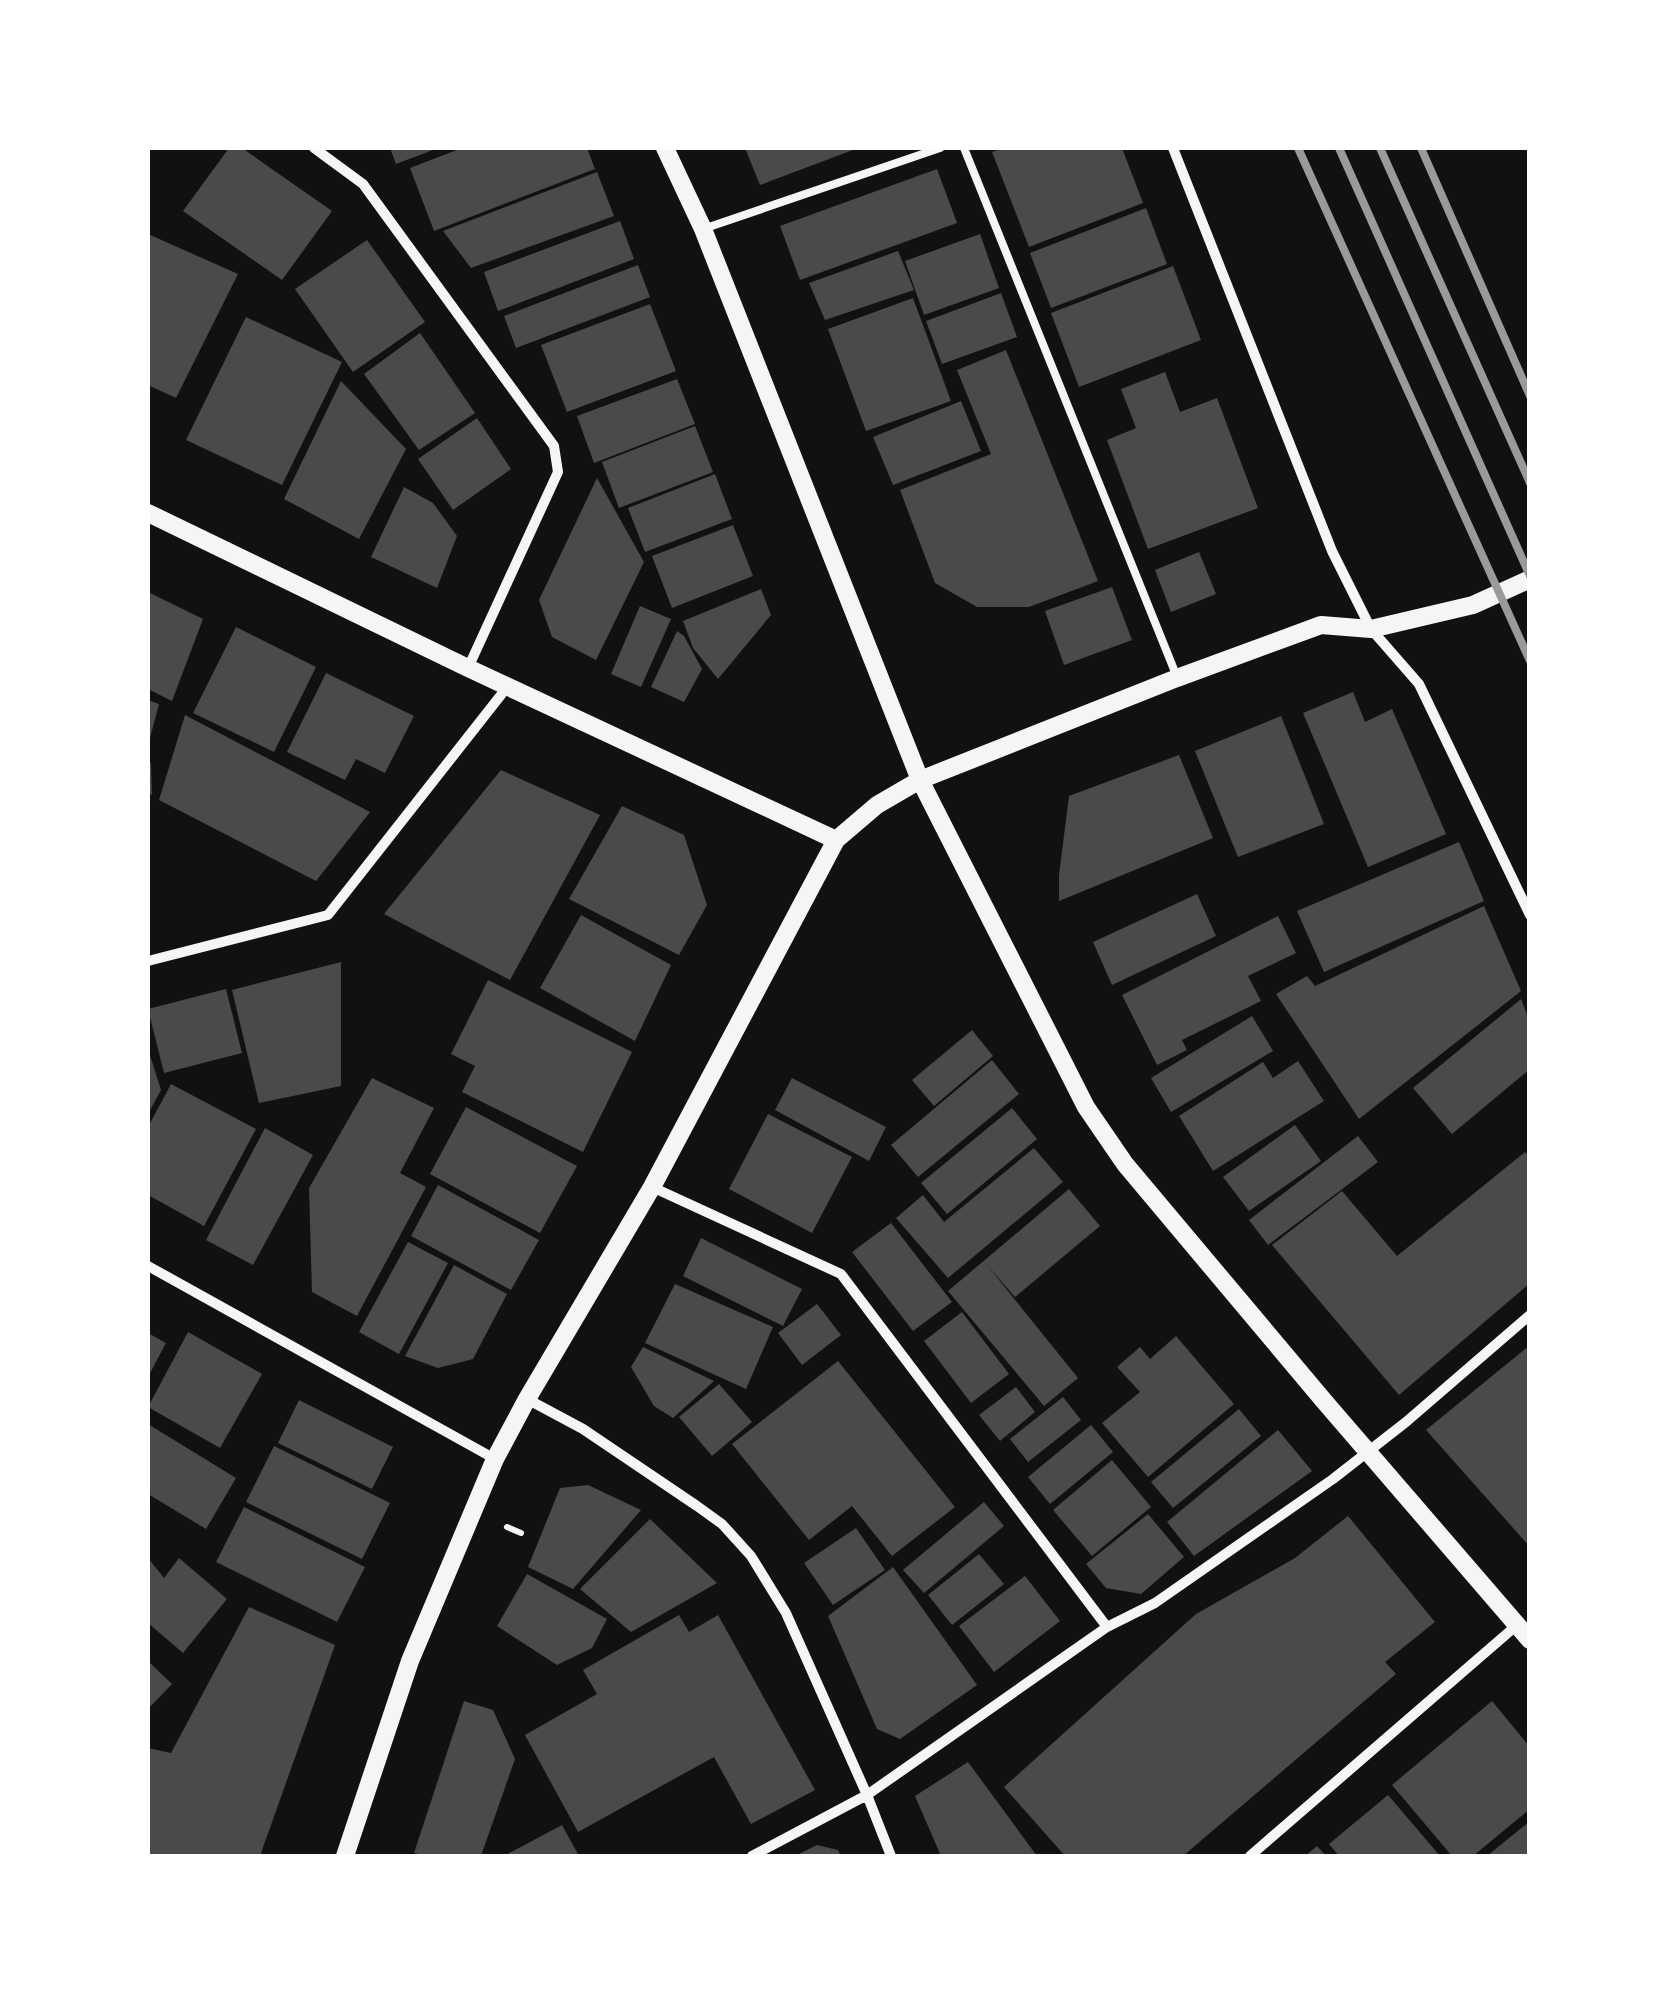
<svg xmlns="http://www.w3.org/2000/svg" width="1677" height="2004" font-family="Quicksand,sans-serif">
	<style>
		.building { fill: #4a4a4a }
		.lines { fill: none; stroke-linecap: round; stroke-linejoin: round }
		.path { stroke: #f5f5f5; stroke-width: 6 }
		.service { stroke: #f5f5f5; stroke-width: 8 }
		.minor { stroke: #f5f5f5; stroke-width: 10 }
		.tertiary { stroke: #f5f5f5; stroke-width: 18 }
		.rail { stroke: #9a9a9a; stroke-width: 8 }
	</style>
	<rect width="100%" height="100%" fill="#111"/>
	<!-- building -->
	<path class="building" d="M229 148H242L332 211 282 280 183 211Z
		M390 148H438L396 164Z
		M462 148H587L595 169 434 231 410 168Z
		M745 148H858L760 185Z
		M1005 148H1122L1143 203 1029 247 992 152Z
		M937 169 957 223 800 280 780 226Z
		M597 172 614 216 471 268 443 231Z
		M1146 208 1167 264 1051 308 1030 253Z
		M620 221 634 259 498 311 484 272Z
		M148 234 238 274 176 398 148 385Z
		M980 234 999 288 924 315 905 261Z
		M367 240 425 322 353 372 295 289Z
		M898 251 914 290 825 320 809 283Z
		M638 265 650 297 516 348 504 316Z
		M1173 266 1201 340 1079 387 1051 313Z
		M1001 293 1017 337 942 364 926 321Z
		M913 298 951 401 866 431 828 329Z
		M650 304 676 371 567 412 541 345Z
		M246 317 342 362 282 485 186 440Z
		M420 333 475 413 419 450 364 374Z
		M1006 350 1098 581 1029 607H977L935 583 900 490 991 454 957 370Z
		M1165 372 1180 412 1217 398 1258 508 1148 549 1107 440 1136 428 1121 389Z
		M677 379 695 424 594 463 577 416Z
		M341 381 406 449 359 539 284 499Z
		M961 401 981 451 893 485 873 437Z
		M477 418 511 469 453 510 418 459Z
		M695 426 713 472 619 508 602 462Z
		M715 474 732 519 645 552 628 508Z
		M597 478 644 562 596 660 552 637 539 600Z
		M404 487 433 503 457 536 437 588 371 557Z
		M733 525 753 576 672 608 652 556Z
		M1199 552 1216 594 1171 612 1155 570Z
		M1112 587 1132 640 1064 665 1045 611Z
		M761 589 771 615 718 679 693 648 683 621Z
		M148 592 203 619 172 701 148 689Z
		M640 606 671 619 641 687 611 674Z
		M236 627 316 667 274 752 193 713Z
		M677 631 684 636 702 669 684 702 651 687Z
		M326 673 414 716 385 773 356 759 345 780 287 752Z
		M1353 692 1365 722 1392 709 1446 834 1368 867 1303 713Z
		M148 700 159 704 149 742H148Z
		M185 715 370 812 316 881 159 800Z
		M1281 716 1324 824 1238 857 1195 751Z
		M1179 755 1213 838 1059 901V875L1069 796Z
		M148 763H151L152 795 148 793Z
		M501 770 600 815 510 980 384 914Z
		M622 806 684 835 707 905 679 955 569 899Z
		M1459 842 1484 901 1324 972 1297 911Z
		M1197 894 1216 936 1112 985 1093 942Z
		M1484 906 1521 991 1359 1119 1276 994 1307 976 1315 986Z
		M581 915 671 965 635 1041 540 988Z
		M1278 916 1296 953 1248 976 1261 1001 1182 1040 1187 1050 1157 1065 1122 995Z
		M341 962V1086L259 1103 232 990Z
		M488 980 632 1052 583 1152 462 1092 475 1066 451 1054Z
		M226 989 242 1053 164 1073 148 1009Z
		M1521 999 1530 1022V1069L1452 1134 1413 1088Z
		M1252 1016 1273 1051 1171 1112 1151 1078Z
		M972 1030 993 1056 934 1106 912 1080Z
		M148 1049 161 1090 148 1114Z
		M992 1060 1019 1094 918 1177 891 1145Z
		M1298 1061 1324 1101 1213 1171 1179 1116 1263 1062 1273 1078Z
		M372 1078 434 1108 400 1173 426 1187 357 1316 312 1292 309 1188Z
		M792 1078 886 1127 869 1161 775 1110Z
		M171 1084 256 1129 204 1226 148 1195V1127Z
		M466 1107 577 1166 540 1233 430 1174Z
		M1012 1108 1037 1139 947 1214 921 1183Z
		M768 1114 852 1157 812 1233 729 1189Z
		M1295 1125 1321 1161 1249 1211 1223 1177Z
		M265 1128 313 1155 253 1265 206 1240Z
		M1358 1136 1378 1162 1268 1245 1249 1220Z
		M1034 1148 1063 1182 948 1278 896 1218 923 1195 944 1222Z
		M1525 1152 1530 1157V1283L1399 1395 1272 1245 1342 1191 1397 1256Z
		M438 1185 539 1240 511 1290 411 1236Z
		M1069 1189 1100 1226 1015 1297 987 1265 1078 1378 1044 1406 948 1291Z
		M891 1223 952 1302 913 1331 852 1252Z
		M701 1238 802 1289 783 1326 683 1276Z
		M408 1242 448 1263 399 1354 359 1332Z
		M454 1265 507 1294 473 1359 438 1368 405 1356Z
		M675 1284 773 1327 746 1389 645 1343Z
		M817 1304 841 1335 802 1365 778 1333Z
		M962 1312 1009 1374 971 1403 924 1341Z
		M188 1332 262 1374 220 1448 148 1407Z
		M148 1333 166 1343 148 1377Z
		M1176 1336 1234 1404 1148 1477 1102 1423 1140 1392 1117 1367 1140 1347 1150 1359Z
		M1530 1345V1547L1426 1430Z
		M643 1347 714 1381 673 1418 654 1406 631 1367Z
		M838 1361 955 1507 892 1556 852 1506 809 1540 732 1444Z
		M719 1384 752 1422 712 1456 679 1417Z
		M1016 1387 1035 1412 1000 1441 979 1415Z
		M1063 1397 1081 1420 1028 1462 1010 1439Z
		M299 1400 393 1447 372 1489 278 1443Z
		M1239 1409 1261 1436 1173 1508 1151 1482Z
		M148 1424 236 1478 206 1529 148 1494Z
		M1091 1425 1113 1452 1050 1504 1028 1477Z
		M1278 1430 1312 1471 1194 1556 1167 1522Z
		M274 1446 390 1503 362 1559 246 1502Z
		M1112 1460 1151 1507 1092 1556 1053 1510Z
		M588 1485 641 1510 573 1589 528 1567 560 1488Z
		M984 1502 1004 1526 924 1593 903 1570Z
		M244 1507 365 1567 337 1622 216 1562Z
		M1148 1514 1184 1557 1141 1594 1106 1588 1086 1564Z
		M1348 1516 1435 1622 1385 1662 1396 1674 1183 1856H1065L1004 1787 1196 1614 1295 1558Z
		M650 1519 717 1583 631 1632 580 1589Z
		M856 1528 885 1570 833 1605 804 1563Z
		M979 1554 1004 1584 952 1625 928 1595Z
		M148 1558 164 1578 179 1558 227 1599 183 1653 148 1623Z
		M893 1567 977 1685 900 1739 877 1729 828 1616Z
		M527 1574 607 1619 592 1648 557 1665 497 1626Z
		M1025 1576 1060 1621 994 1672 959 1626Z
		M249 1607 335 1645 260 1856H148V1748L171 1753Z
		M679 1615 689 1632 718 1615 815 1790 751 1824 714 1757 578 1832 525 1735 597 1694 583 1670Z
		M148 1661 172 1684 148 1709Z
		M464 1701 493 1710 515 1759 481 1856H428L414 1853Z
		M1492 1701 1530 1747V1809L1473 1856H1452L1392 1785Z
		M968 1762 1037 1856H941L915 1796Z
		M1388 1795 1440 1856H1339L1329 1844Z
		M1530 1821V1856H1487Z
		M562 1825 579 1856H504Z
		M817 1845 838 1850 841 1856H795Z
		M1317 1846 1326 1856H1305Z"/>
	<g class="lines">
		<!-- path -->
		<path class="path" d="M507 1527 521 1533"/>
		<!-- service -->
		<path class="service" d="M964 148 1177 677
			M703 229 940 148"/>
		<!-- minor -->
		<path class="minor" d="M314 148 363 184 554 446 558 472 468 668
			M1173 148 1332 551 1371 629 1419 684 1530 915
			M148 961 328 915 508 686
			M652 1187 841 1274 1107 1627
			M148 1266 495 1459
			M527 1399 583 1429 697 1506 722 1524 751 1556 786 1613 867 1795 752 1856
			M891 1856 867 1795 1107 1627 1155 1603 1333 1479 1406 1422 1530 1315
			M1250 1856 1517 1625"/>
		<!-- tertiary -->
		<path class="tertiary" d="M665 148 703 229 920 780 1086 1107 1125 1164 1324 1401 1530 1640
			M148 513 468 668 836 840
			M345 1856 410 1661 495 1459 527 1399 652 1187 836 840 877 805 920 780 1177 678 1321 625 1371 629 1473 605 1530 579"/>
		<!-- rail -->
		<path class="rail" d="M1298 148 1530 661
			M1339 148 1530 576
			M1380 148 1530 483
			M1421 148 1530 396"/>
	</g>
	<!-- border -->
	<rect width="1677" height="2004" fill="none" stroke="#ffffff" stroke-width="300"/>
</svg>
